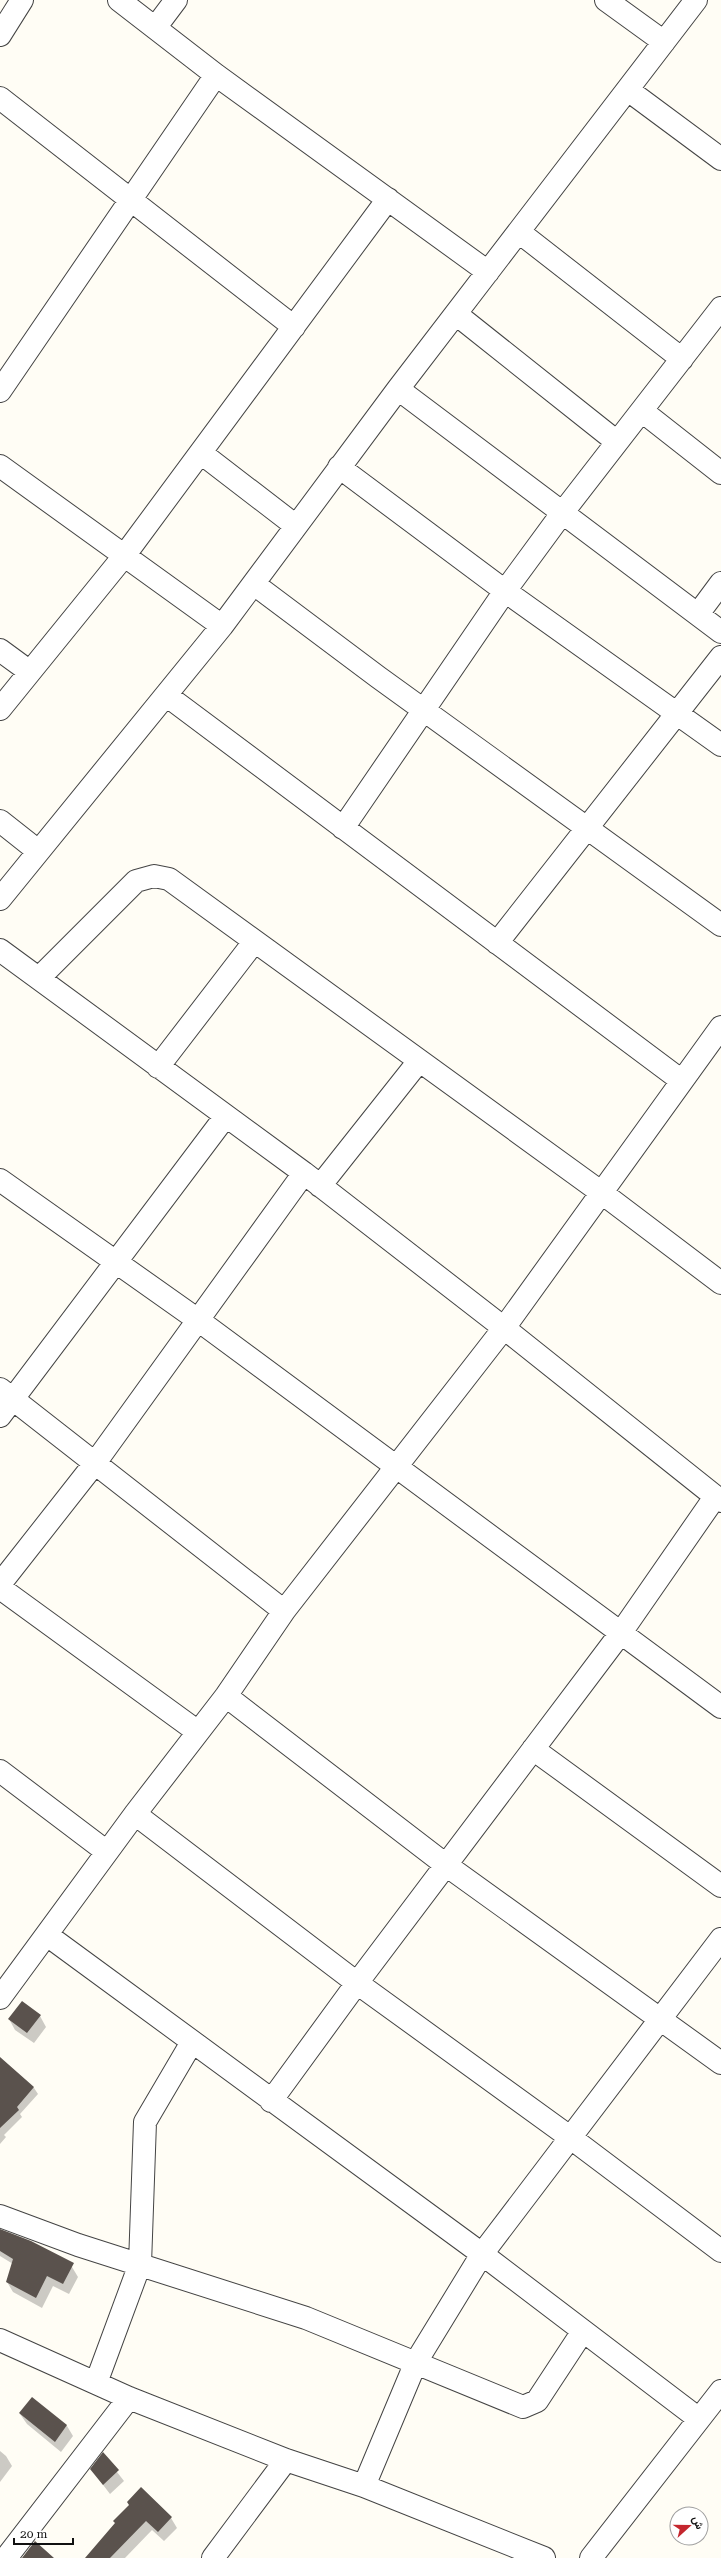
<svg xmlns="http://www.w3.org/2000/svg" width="721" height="2558" font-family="'Roboto Serif',Vazirmatn,serif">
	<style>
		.shadow { fill: #0003 }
		.building { fill: #5a524d }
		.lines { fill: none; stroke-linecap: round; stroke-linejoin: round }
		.minor-casing { stroke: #444; stroke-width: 24 }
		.minor { stroke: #fff; stroke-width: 22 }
	</style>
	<rect width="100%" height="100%" fill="#fffdf5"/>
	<!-- shadow -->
	<path class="shadow" d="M40 2016 46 2027 34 2043 15 2030 9 2019Z
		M0 2072 34 2088 38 2094 20 2114 22 2117 4 2135 6 2137 0 2144Z
		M0 2230 72 2267 78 2277 69 2294 53 2286 42 2308 13 2292 7 2282 13 2264 0 2256Z
		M32 2398 67 2426 73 2436 61 2452 27 2424 20 2414Z
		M0 2451 6 2456 12 2466 0 2482Z
		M103 2454 124 2481 110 2494 91 2469Z
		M171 2518 177 2528 164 2541 152 2530 125 2558H87L116 2524Z"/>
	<!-- building -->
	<path class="building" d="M22 2001 41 2015 27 2033 8 2019Z
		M0 2057 34 2087 17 2107 19 2110 0 2128Z
		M0 2229 31 2241 74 2263 63 2284 47 2276 36 2298 6 2282 13 2259 0 2251Z
		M32 2397 67 2425 55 2442 19 2413Z
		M103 2452 119 2470 103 2485 90 2469Z
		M141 2487 172 2517 158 2532 146 2521 110 2558H85L115 2523 113 2521 129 2505 127 2502Z
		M35 2541 54 2558H22Z"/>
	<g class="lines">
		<defs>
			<path id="minor" d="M119 0 216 75 488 272
				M606 0 664 42
				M155 28 176 0
				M0 35 22 0
				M628 90 721 159
				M0 98 294 327
				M519 232 682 359
				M456 314 617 442
				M398 389 721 632
				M0 391 216 75
				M642 411 721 473
				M201 453 296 526
				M0 466 222 626
				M339 467 505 591 721 745
				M254 584 378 677 721 925
				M698 614 721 583
				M0 650 30 672
				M166 695 682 1081
				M0 709 124 556 388 199
				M0 821 38 851
				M343 828 505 591 563 512 721 308
				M0 899 222 626 398 389 696 0
				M497 943 721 657
				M0 950 304 1173 504 1328 721 1501
				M39 978 136 881 154 876 169 879 602 1193 721 1283
				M158 1067 254 942
				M0 1180 198 1320 721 1707
				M320 1186 419 1061
				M0 1389 284 1611
				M0 1416 225 1117
				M0 1584 95 1463 304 1173
				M0 1588 198 1732
				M226 1696 446 1865 721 2063
				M533 1749 721 1886
				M0 1771 107 1852
				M135 1814 357 1983 571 2138 721 2251
				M47 1935 482 2254 699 2419
				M0 1998 135 1814 226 1696 284 1611 504 1328 721 1027
				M271 2101 357 1983 620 1634 715 1497
				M0 2216 78 2245 306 2318 523 2407 537 2401 583 2331
				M0 2340 129 2398 286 2460 364 2486 544 2558
				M96 2383 140 2264 145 2122 192 2042
				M364 2486 416 2362 482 2254 721 1939
				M6 2558 129 2398
				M213 2558 286 2460
				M591 2558 721 2391"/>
		</defs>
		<!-- minor casing -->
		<use href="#minor" class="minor-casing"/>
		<!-- minor -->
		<use href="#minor" class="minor"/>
	</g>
	<!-- north arrow -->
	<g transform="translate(689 2526) rotate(69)"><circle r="19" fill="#ffffff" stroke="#a0a0a0"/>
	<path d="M0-3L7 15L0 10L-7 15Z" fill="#c4262e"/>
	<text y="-6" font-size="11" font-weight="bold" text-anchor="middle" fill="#111111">ش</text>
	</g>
	<!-- scale -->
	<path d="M14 2538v6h59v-6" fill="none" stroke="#111111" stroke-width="2"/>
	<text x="20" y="2538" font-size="12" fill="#111111" stroke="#ffffff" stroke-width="3" paint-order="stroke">20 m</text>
</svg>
